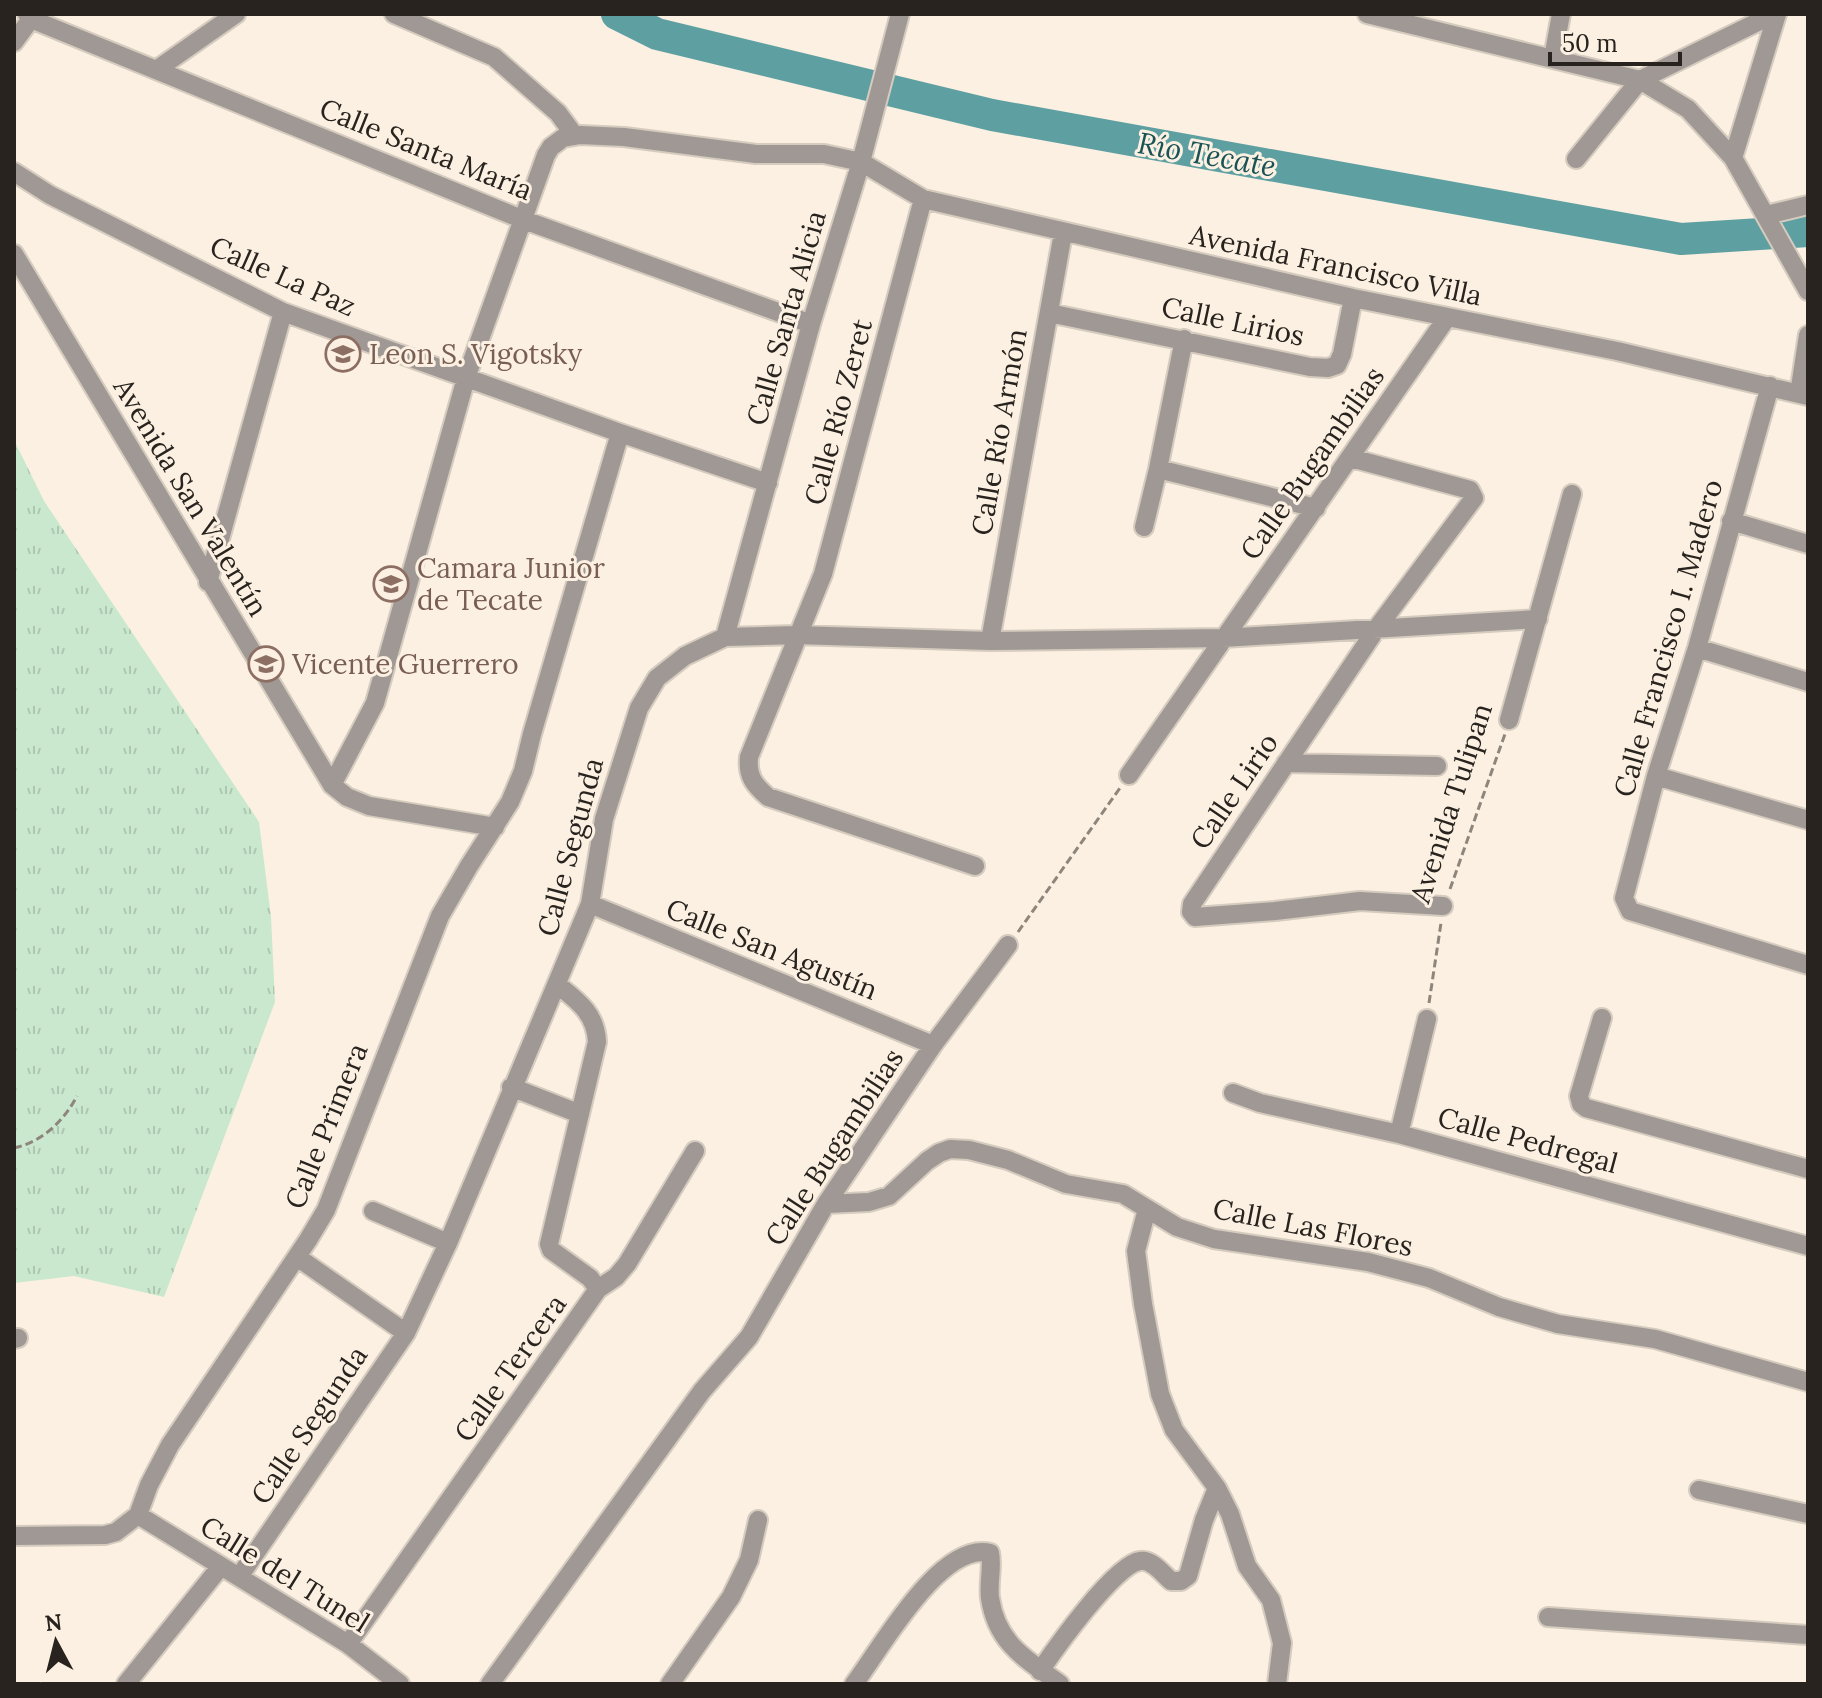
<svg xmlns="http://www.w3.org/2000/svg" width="1822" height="1698" font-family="Lora,serif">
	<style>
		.grass { fill: url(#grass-tufts) }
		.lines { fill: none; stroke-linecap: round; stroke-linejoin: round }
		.river { stroke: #5e9fa2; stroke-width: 32 }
		.minor-casing { stroke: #d5cbbe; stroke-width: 22 }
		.path { stroke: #8e867c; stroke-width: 3; stroke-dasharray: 8 4; stroke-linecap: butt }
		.minor { stroke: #9f9894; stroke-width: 18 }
		.labels { text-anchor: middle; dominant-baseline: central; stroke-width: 6; stroke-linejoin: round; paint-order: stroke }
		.street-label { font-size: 28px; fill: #28231e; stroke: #fbf0e1 }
		.education-label { font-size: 28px; fill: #785e54; stroke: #fbf0e1; text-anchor: start }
		.water-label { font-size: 30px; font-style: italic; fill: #1a5356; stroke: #fbf0e1 }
	</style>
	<defs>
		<pattern id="grass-tufts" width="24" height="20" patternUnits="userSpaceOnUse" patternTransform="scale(2)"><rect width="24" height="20" fill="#c9e8ce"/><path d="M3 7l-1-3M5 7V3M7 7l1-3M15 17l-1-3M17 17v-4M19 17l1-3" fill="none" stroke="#adc7b0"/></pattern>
	</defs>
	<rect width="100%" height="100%" fill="#fbf0e1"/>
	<!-- grass -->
	<path class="grass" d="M14 440 44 501 259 822 271 917 275 1002 164 1297 74 1276 14 1283Z"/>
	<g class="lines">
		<!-- river -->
		<path class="river" d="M617 14 657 34 992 115 1681 239 1808 231"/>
		<defs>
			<path id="minor" d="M27 14 31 19 524 220 811 324
				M394 14 494 57 558 113 575 136
				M1367 14 1640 80 1688 109 1733 158 1808 291
				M14 42 31 19
				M1553 58 1561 14
				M156 70 236 14
				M1733 158 1777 14
				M1576 159 1640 80 1774 14
				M14 172 50 195 283 312 620 433 768 483
				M923 199 823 574 749 757C747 776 754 785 768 797L975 866
				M1766 215 1808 205
				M14 254 332 785 347 797 369 806 495 827
				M1049 313 1310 367 1328 368 1337 365 1342 354 1353 298
				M1770 386 1697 648 1656 776 1624 898 1630 911 1808 965
				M1799 394 1808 335
				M1351 458 1470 490 1474 498 1377 628 1192 904 1191 912 1195 917 1275 911 1360 901 1443 906
				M1158 469 1316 508
				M1731 521 1808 544
				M1144 527 1158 469 1184 339
				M208 582 283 312
				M725 637 811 324 861 162 900 14
				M990 641 1063 233
				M1697 648 1808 682
				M1509 720 1572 494
				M1286 763 1437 766
				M1129 775 1446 319
				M1656 776 1808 820
				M332 785 375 703 466 378 546 155 551 147 563 138 580 135 624 137 756 154H824L861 162 923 199 1353 298 1617 351 1808 396
				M590 904 933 1045
				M558 985C578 1001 596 1014 597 1042L549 1244 551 1250 590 1278 598 1289
				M1602 1018 1579 1096 1581 1104 1586 1108 1808 1169
				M511 1087 580 1114
				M1233 1093 1260 1103 1399 1134 1808 1246
				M1399 1134 1427 1019
				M826 1204 869 1202 889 1196 927 1161 939 1153 950 1149 969 1150 1008 1160 1066 1184 1123 1194 1177 1227 1214 1239 1368 1262 1429 1278 1499 1307 1558 1324 1655 1339 1808 1382
				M373 1211 448 1243
				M297 1257 406 1333
				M598 1289 616 1277 627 1264 695 1151
				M14 1339 18 1338
				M1217 1488 1230 1514 1247 1566 1271 1600 1282 1643 1277 1684
				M1699 1490 1808 1514
				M138 1515 348 1644 400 1684
				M14 1536 105 1535 116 1532 138 1515 149 1485 170 1445 308 1240 326 1210 440 916 469 866 510 802 523 771 532 734 620 433
				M239 1577 406 1333 448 1243 590 904 604 819 639 708 657 678 685 656 725 637 797 635 990 641 1223 638 1538 619
				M1548 1617 1808 1635
				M348 1644 598 1289
				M1040 1671C1055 1649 1115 1564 1140 1561 1152 1559 1163 1574 1171 1581H1181L1188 1576 1204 1520 1217 1488 1174 1430 1160 1394 1143 1304 1136 1251 1147 1209
				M126 1684 221 1566
				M490 1684 702 1391 749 1337 826 1204 933 1045 1008 945
				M670 1684 731 1597 749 1560 758 1520
				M854 1684C880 1650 940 1541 990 1553 993 1566 988 1583 990 1598 997 1644 1026 1659 1060 1684"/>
		</defs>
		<!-- minor casing -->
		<use href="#minor" class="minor-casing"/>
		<!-- path -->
		<path class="path" d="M1450 889 1505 734
			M1018 932 1120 788
			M1429 1003 1441 923
			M14 1148C42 1142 64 1121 77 1096"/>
		<!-- minor -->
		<use href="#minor" class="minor"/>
	</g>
	<!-- icons -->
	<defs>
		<symbol id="school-ring" viewBox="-11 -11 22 22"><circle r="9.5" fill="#fbf0e1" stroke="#8d6e63" stroke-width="1.5"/><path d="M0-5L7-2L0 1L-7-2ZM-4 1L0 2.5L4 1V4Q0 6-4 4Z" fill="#8d6e63"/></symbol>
	</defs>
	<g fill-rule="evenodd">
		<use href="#school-ring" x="323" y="334" width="40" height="40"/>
		<use href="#school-ring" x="371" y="564" width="40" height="40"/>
		<use href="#school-ring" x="246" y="644" width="40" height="40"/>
	</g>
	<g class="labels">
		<!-- street labels -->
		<g class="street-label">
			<text transform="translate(426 149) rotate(22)">Calle Santa María</text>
			<text transform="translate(1336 265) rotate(12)">Avenida Francisco Villa</text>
			<text transform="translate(283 276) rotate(24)">Calle La Paz</text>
			<text transform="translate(786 318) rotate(-74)">Calle Santa Alicia</text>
			<text transform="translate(1233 321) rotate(12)">Calle Lirios</text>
			<text transform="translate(838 412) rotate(-75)">Calle Río Zeret</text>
			<text transform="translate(999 432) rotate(-80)">Calle Río Armón</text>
			<text transform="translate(1312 463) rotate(-55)">Calle Bugambilias</text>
			<text transform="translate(191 497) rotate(59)">Avenida San Valentín</text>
			<text transform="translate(1668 638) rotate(-74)">Calle Francisco I. Madero</text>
			<text transform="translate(1234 791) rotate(-56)">Calle Lirio</text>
			<text transform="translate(1451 803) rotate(-72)">Avenida Tulipan</text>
			<text transform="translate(570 847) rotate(-75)">Calle Segunda</text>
			<text transform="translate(772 949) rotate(22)">Calle San Agustín</text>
			<text transform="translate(326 1126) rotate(-68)">Calle Primera</text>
			<text transform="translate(1528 1140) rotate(15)">Calle Pedregal</text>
			<text transform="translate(834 1147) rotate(-57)">Calle Bugambilias</text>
			<text transform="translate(1313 1227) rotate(11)">Calle Las Flores</text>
			<text transform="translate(510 1368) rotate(-55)">Calle Tercera</text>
			<text transform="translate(309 1425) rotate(-56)">Calle Segunda</text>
			<text transform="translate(285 1574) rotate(32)">Calle del Tunel</text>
		</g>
		<!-- education labels -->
		<g class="education-label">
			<text x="369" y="354">Leon S. Vigotsky</text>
			<text x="417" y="568">Camara Junior<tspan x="417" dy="32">de Tecate</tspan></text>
			<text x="292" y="664">Vicente Guerrero</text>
		</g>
		<!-- water labels -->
		<g class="water-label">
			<text transform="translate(1207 154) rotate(10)">Río Tecate</text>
		</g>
	</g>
	<!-- border -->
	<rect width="1822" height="1698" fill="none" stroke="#28231e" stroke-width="32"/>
	<!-- north arrow -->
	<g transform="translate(56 1642) rotate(353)" stroke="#fbf0e1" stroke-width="6" paint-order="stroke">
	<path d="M0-6L14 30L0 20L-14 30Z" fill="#28231e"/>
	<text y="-12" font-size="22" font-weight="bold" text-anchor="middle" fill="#28231e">N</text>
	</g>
	<!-- scale -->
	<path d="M1550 52v12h130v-12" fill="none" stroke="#28231e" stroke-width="4"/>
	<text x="1562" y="52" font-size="24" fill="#28231e" stroke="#fbf0e1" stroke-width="6" paint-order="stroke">50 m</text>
</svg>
